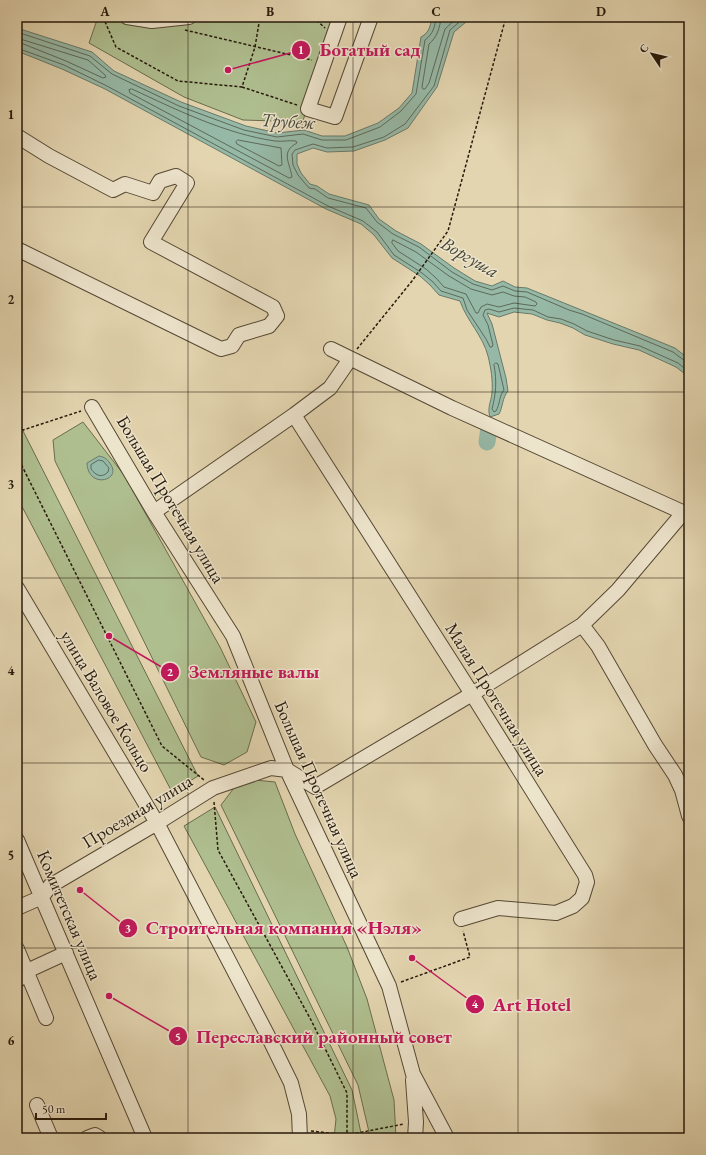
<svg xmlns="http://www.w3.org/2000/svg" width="706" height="1155" font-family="'EB Garamond',serif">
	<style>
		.green { fill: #afbe8f; stroke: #6a6c4d }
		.water { fill: #96b9a7; stroke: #697969 }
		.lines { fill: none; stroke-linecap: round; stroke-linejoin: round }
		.shore { stroke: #5e6959; stroke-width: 1 }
		.river { stroke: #96b9a7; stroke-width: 17 }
		.minor-casing { stroke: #554834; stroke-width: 16 }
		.path { stroke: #26190b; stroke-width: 1.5; stroke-dasharray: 3 2; stroke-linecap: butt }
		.minor { stroke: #ede4cc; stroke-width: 14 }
		.grid { fill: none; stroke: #26190b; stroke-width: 1; stroke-opacity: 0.55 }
		.labels { text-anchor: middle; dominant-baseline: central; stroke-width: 3; stroke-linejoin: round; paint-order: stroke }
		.street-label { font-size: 18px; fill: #26190b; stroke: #ede4cc }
		.water-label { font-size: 19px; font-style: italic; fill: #48493a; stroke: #ede4cc }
		.leader { fill: none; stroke: #c2185b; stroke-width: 1.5 }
		.callout-dot { fill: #c2185b; stroke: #ede4cc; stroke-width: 1.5 }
		.mark-label { font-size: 12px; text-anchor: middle; font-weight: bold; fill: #fff }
		.callout-label { font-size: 19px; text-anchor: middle; font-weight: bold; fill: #c2185b; stroke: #ede4cc; stroke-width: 3; stroke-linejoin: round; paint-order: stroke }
		.neatline { fill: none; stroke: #26190b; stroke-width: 1.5 }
		.grid-label { font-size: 13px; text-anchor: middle; font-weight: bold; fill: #26190b }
	</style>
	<rect width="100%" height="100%" fill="#e3d5b0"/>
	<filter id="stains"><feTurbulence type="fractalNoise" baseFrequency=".005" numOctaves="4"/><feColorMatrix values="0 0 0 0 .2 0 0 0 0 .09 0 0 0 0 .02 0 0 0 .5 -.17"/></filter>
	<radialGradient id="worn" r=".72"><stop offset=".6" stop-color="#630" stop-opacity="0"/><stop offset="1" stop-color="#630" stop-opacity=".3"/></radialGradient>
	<!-- green -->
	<path class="green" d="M98 17 152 22 192 17H339L307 107 301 128 275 121 243 120 184 97 89 43Z
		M17 421 21 427 198 776 172 792 17 497Z
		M83 422 124 475 220 647 256 722 247 752 224 765 201 757 55 461 53 440Z
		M255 780 275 782 295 834 347 947 367 999 394 1100 396 1138H367L369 1132 358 1085 221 805 237 784Z
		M215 807 352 1090 362 1138H334L336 1119 330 1096 184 826Z"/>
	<!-- water -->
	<path class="water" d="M432 17H472L454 32 437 87 408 128 385 140 354 151 327 152 313 148 297 154V164L301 173 310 184 317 186 329 194 369 205 379 219 396 231 421 244 454 268 475 281 492 286 503 281 515 287 527 288 675 348 689 359V377L676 367 639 350 613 344 585 335 573 328 560 323 547 320 532 314 514 312 499 317 487 313 492 324 506 378 508 391C502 398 503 407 499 414L490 417C487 408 491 402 492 393 493 381 491 368 488 356 483 336 467 321 460 301L439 295 430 285 420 276 392 258 374 235 361 224 326 209 105 89 62 69 17 51V28L92 52 114 71 181 102 246 126 277 133 304 130 322 136H345L378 123 399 108 412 93 421 37C430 32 430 26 432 17Z
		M99 456C105 457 108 460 111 465 121 481 88 489 87 463Z"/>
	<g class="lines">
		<!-- shore -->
		<path class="shore" d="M441 17C440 28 437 37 429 44L422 87 423 89H425L429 83 445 29 458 17
			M465 17 450 30 434 86 405 124 384 137 353 147 327 148 313 144 295 150 292 154 293 165 298 175 309 188 315 189 328 198 366 208 377 222 393 234 419 247 452 272 473 284 492 290 503 286 515 291 527 292 569 310 582 314 673 352 685 361H689
			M17 32 90 56 112 74 179 106 244 130 277 137 303 134 322 140H346L380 127 401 111 416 94 425 40C433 34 435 27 436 17
			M17 38 88 60 105 75 106 77 103 78 66 61 21 43H17
			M17 48 64 65 107 86 328 206 363 221 377 232 394 255 422 273 433 282 441 291 463 298 467 310 486 339 490 347H492L493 345 488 325 483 315 485 310 489 309 499 312 514 308 533 310 548 317 561 319 574 324 587 331 614 340 640 346 678 363 689 372
			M132 89C177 110 226 134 275 141 282 142 289 140 296 141L297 143C280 152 290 163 292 177L289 178 130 93 129 90Z
			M238 140 281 148 282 165 279 166 237 144 236 142Z
			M393 240 416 252 449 276 471 289 492 295 503 292 514 296 525 297 536 302 537 304 535 306 514 303 499 307 487 304 481 307 478 313H476L466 294 444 287 436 278 426 269 398 251 392 243Z
			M496 363 498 364 504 390C499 396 500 404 496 411L494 412 492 409C496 394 497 381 494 365Z
			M99 460 103 461 109 468 108 472C102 478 96 476 91 469V465Z"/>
		<!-- river -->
		<path class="river" d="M487 442 489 427"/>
		<defs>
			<path id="minor" d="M127 17 152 21 189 17
				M340 17 308 109 335 117 371 17
				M17 136 49 156 113 190 125 184 153 193 160 181 176 176 187 183 151 242 273 307 277 316 269 326 239 335 232 346 221 349 17 249
				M331 349 452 408 689 515
				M92 407 154 512 233 636 287 770 389 986 413 1074 447 1138
				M294 415 472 694 585 875 587 882 582 898 573 906 556 913 498 908 461 919
				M154 512 294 415 330 388 350 359
				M17 588 157 823 268 1036 291 1083 299 1114 300 1138
				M582 625 618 590 683 513
				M17 840 145 1138
				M17 908 42 897 50 886 157 823 213 788 271 768 287 770 315 787 472 694 582 625 598 646 655 745 675 775 682 790 689 816
				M17 949 46 1018
				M17 981 27 971 66 953
				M413 1080 416 1122 415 1138
				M37 1105 51 1138
				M87 1138 95 1135 100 1138"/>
		</defs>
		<!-- minor casing -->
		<use href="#minor" class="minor-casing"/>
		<!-- path -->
		<path class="path" d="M103 17 116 47 178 81 242 87 255 47 260 17
			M313 17 325 28
			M185 30 312 60
			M242 87 297 105
			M357 349 412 281 448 231 506 17
			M17 432 81 411
			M17 456 162 746 204 780
			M214 802 218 850 311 1020 347 1093V1138
			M401 982 470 957 463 931
			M311 1131 347 1135 404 1124"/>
		<!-- minor -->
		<use href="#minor" class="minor"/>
	</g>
	<!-- grid -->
	<path class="grid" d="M188 17V1138M353 17V1138M518 17V1138M17 207H689M17 392H689M17 578H689M17 763H689M17 948H689"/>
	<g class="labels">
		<!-- street labels -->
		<g class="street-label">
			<text transform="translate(171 499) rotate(59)">Большая Протечная улица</text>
			<text transform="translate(497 699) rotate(58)">Малая Протечная улица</text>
			<text transform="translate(107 701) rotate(59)">улица Валовое Кольцо</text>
			<text transform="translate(319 789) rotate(66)">Большая Протечная улица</text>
			<text transform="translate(137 811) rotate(-31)">Проездная улица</text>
			<text transform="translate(70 915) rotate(67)">Комитетская улица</text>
		</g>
		<!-- water labels -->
		<g class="water-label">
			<text transform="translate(288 121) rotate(3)">Трубеж</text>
			<text transform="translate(470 257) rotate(30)">Воргуша</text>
		</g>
	</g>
	<!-- callouts -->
	<path class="leader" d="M228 70L301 50M109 636L170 672M80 890L128 928M412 958L475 1004M109 996L178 1036"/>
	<g class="callout-dot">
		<circle cx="228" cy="70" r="4"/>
		<circle cx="109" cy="636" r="4"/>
		<circle cx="80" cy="890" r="4"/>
		<circle cx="412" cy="958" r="4"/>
		<circle cx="109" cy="996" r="4"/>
		<circle cx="301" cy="50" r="10"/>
		<circle cx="170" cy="672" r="10"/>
		<circle cx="128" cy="928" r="10"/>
		<circle cx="475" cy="1004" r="10"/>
		<circle cx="178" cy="1036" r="10"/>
	</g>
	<g class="mark-label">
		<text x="301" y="54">1</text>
		<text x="170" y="676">2</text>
		<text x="128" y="932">3</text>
		<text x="475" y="1008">4</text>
		<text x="178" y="1041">5</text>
	</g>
	<g class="callout-label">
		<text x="370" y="56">Богатый сад</text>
		<text x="254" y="678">Земляные валы</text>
		<text x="284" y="934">Строительная компания «Нэля»</text>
		<text x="532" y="1011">Art Hotel</text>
		<text x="324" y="1043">Переславский районный совет</text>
	</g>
	<!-- margin -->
	<rect width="706" height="1155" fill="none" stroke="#e3d5b0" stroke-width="44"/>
	<!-- north arrow -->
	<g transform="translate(652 54) rotate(305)" stroke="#ede4cc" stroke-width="3" paint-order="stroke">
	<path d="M0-3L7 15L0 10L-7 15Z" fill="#26190b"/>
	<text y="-6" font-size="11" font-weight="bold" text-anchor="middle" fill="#26190b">С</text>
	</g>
	<!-- scale -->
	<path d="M36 1113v6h70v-6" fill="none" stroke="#26190b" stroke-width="2"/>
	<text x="42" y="1113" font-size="12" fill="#26190b" stroke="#ede4cc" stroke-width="3" paint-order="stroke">50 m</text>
	<rect x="22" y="22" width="662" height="1111" class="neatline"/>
	<g class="grid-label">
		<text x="105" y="16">A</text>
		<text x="270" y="16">B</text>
		<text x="436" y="16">C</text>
		<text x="601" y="16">D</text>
		<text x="11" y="119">1</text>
		<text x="11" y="304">2</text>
		<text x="11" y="489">3</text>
		<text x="11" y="675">4</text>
		<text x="11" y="860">5</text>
		<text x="11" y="1045">6</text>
	</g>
	<rect width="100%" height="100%" filter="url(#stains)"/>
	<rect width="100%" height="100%" fill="url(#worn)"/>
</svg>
